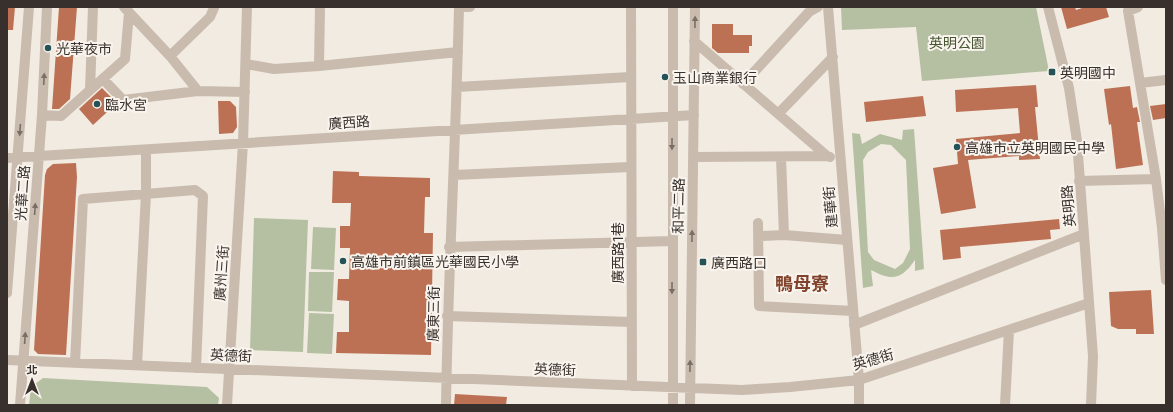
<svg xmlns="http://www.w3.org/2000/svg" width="1173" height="412" font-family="'Exo 2','Noto Sans TC',sans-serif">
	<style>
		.green { fill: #b5c0a2; fill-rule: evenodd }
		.building { fill: #bc7155 }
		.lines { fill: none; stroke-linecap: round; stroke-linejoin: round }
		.minor { stroke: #c9bbae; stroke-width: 10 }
		.oneway { fill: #796f66 }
		.poi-dot { fill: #245257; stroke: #f9f4ee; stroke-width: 1.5 }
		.labels { text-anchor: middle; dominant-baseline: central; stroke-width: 4; stroke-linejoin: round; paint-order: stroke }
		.park-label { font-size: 14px; fill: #475531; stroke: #f9f4ee }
		.poi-label { font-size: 14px; fill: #38302c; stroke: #f9f4ee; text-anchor: start }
		.street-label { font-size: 14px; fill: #38302c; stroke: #f9f4ee }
		.district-label { font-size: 18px; font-weight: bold; fill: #81422b; stroke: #f9f4ee }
	</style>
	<rect width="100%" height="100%" fill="#f2ebe1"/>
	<!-- green -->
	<path class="green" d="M841 7H1036L1049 71 922 81 916 27 842 30Z
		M914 129 924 269 915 271V260C901 280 892 281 871 270L873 286 863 288 852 133 860 134 862 144 880 134 902 140 903 130ZM881 144 891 145 906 160 910 249 903 263 895 269 874 260 868 252 863 160 868 152Z
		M254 218 308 220 303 352 250 350Z
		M313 227 336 228 334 270 311 269Z
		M309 272H334L332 312 308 311Z
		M309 313 334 314 332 354 307 353Z
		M43 378 207 387 219 398 218 405H29L31 387Z"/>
	<!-- building -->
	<path class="building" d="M7 7H15L13 30H7Z
		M59 7H77L70 99 59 109H52Z
		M1061 7H1075L1076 10 1085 7H1106L1109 17 1067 29Z
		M712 24H733V35H752V46H749V53H718L712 48Z
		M1036 85 1038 107H1035L1040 159 1019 160V156L968 160 976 208 941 214 933 168 958 164 956 139 1020 133 1018 108 956 112 955 90Z
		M1130 86 1133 108 1137 107 1140 122H1137L1143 165 1116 169 1111 124 1109 125 1104 89Z
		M102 88 117 103 93 125 79 109Z
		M923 96 926 116 866 122 864 102Z
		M218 101H230L236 107 237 127 233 133 219 134Z
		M1166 104V118L1153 120 1150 106Z
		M76 163 77 177 66 355 38 354 34 350 45 175 47 169 53 164Z
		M333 171 359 172V176L430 178V197H425L424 233H433L431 355 336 353 337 332H349V301L337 300 338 279H349L350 248H340V226H350L351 203H332Z
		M1059 219 1060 229 1050 230 1051 239 960 247 961 258 943 260 940 230Z
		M1151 290 1154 334H1136V329H1118L1111 326 1109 292Z
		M455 394 507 397 506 405H454Z"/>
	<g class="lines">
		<!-- minor -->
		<path class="minor" d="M124 7 170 56 198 91
			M459 7H470
			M631 7 632 386
			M828 7 859 380V405
			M1048 7 1069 88 1077 141 1093 356 1091 405
			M694 41 827 156
			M170 56 210 17 214 8
			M246 64 274 69 319 66 458 52
			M319 66 320 7
			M103 79 123 100 198 91 245 92
			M1140 83 1166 80
			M743 84 809 12 818 7
			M457 87 630 77
			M90 90 93 7
			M778 114 833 57
			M42 115 61 116 125 59 129 13
			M693 157 827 156 830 157
			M781 157 784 235
			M7 158 694 115
			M454 175 630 167
			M1156 179 1162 228 1166 280
			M1079 181 1156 179 1128 11 1138 7
			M758 223 759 306 853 311
			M759 236 784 235 847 240
			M449 247 672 241
			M7 293 29 7
			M447 316 631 322
			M854 325 1084 234
			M7 360 742 390 790 387 859 380 1089 303
			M75 363 83 199 195 190 203 196 196 368
			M137 365 146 194V150
			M20 405 42 115 47 7
			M227 405 243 143 247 7
			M446 405C448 272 456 140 459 7
			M673 405V7
			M690 405 695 7
			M1005 405 1009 330"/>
	</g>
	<!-- one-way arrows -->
	<defs><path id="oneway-solid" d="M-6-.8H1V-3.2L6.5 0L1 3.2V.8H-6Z"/></defs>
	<g class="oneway">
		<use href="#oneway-solid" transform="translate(695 22) rotate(-89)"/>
		<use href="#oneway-solid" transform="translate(44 79) rotate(-87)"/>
		<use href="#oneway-solid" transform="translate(20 130) rotate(94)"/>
		<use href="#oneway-solid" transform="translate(672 144) rotate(90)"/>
		<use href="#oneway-solid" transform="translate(35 209) rotate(-86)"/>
		<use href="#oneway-solid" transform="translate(692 236) rotate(-89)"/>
		<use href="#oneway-solid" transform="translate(672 288) rotate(90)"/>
		<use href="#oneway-solid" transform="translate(25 338) rotate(-86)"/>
		<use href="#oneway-solid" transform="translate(690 366) rotate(-89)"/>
	</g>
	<!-- markers -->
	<g class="poi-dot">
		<circle cx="48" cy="48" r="4"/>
		<rect x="1048" y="68" width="8" height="8" rx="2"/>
		<circle cx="665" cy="77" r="4"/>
		<circle cx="97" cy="104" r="4"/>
		<circle cx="957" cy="147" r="4"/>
		<circle cx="343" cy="261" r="4"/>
		<rect x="699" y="258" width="8" height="8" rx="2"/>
	</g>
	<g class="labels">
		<!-- park labels -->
		<g class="park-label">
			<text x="957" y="42">英明公園</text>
		</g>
		<!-- poi labels -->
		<g class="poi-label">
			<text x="56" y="48">光華夜市</text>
			<text x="1060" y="72">英明國中</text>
			<text x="673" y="77">玉山商業銀行</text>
			<text x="105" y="104">臨水宮</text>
			<text x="965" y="147">高雄市立英明國民中學</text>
			<text x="351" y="261">高雄市前鎮區光華國民小學</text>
			<text x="711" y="262">廣西路口</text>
		</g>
		<!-- street labels -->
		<g class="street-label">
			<text transform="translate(349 122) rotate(-4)">廣西路</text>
			<text transform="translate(22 193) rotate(-86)">光華二路</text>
			<text transform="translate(678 206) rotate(-89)">和平二路</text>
			<text transform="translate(1068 206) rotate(-95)">英明路</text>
			<text transform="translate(830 207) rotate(-95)">建華街</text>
			<text transform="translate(617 253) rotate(-90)">廣西路1巷</text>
			<text transform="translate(221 273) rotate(-86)">廣州三街</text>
			<text transform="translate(433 314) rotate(-89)">廣東三街</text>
			<text transform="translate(231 355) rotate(3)">英德街</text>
			<text transform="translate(873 359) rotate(-16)">英德街</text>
			<text transform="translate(555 369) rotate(2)">英德街</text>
		</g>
		<!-- district labels -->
		<g class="district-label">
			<text x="802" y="283">鴨母寮</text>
		</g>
	</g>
	<!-- border -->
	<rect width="1173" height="412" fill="none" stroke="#38302c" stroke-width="16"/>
	<!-- north arrow -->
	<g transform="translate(32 380)" stroke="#f9f4ee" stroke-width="3" paint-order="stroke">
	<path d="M0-3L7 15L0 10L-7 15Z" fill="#38302c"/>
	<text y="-6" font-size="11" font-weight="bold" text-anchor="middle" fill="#38302c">北</text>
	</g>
</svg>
